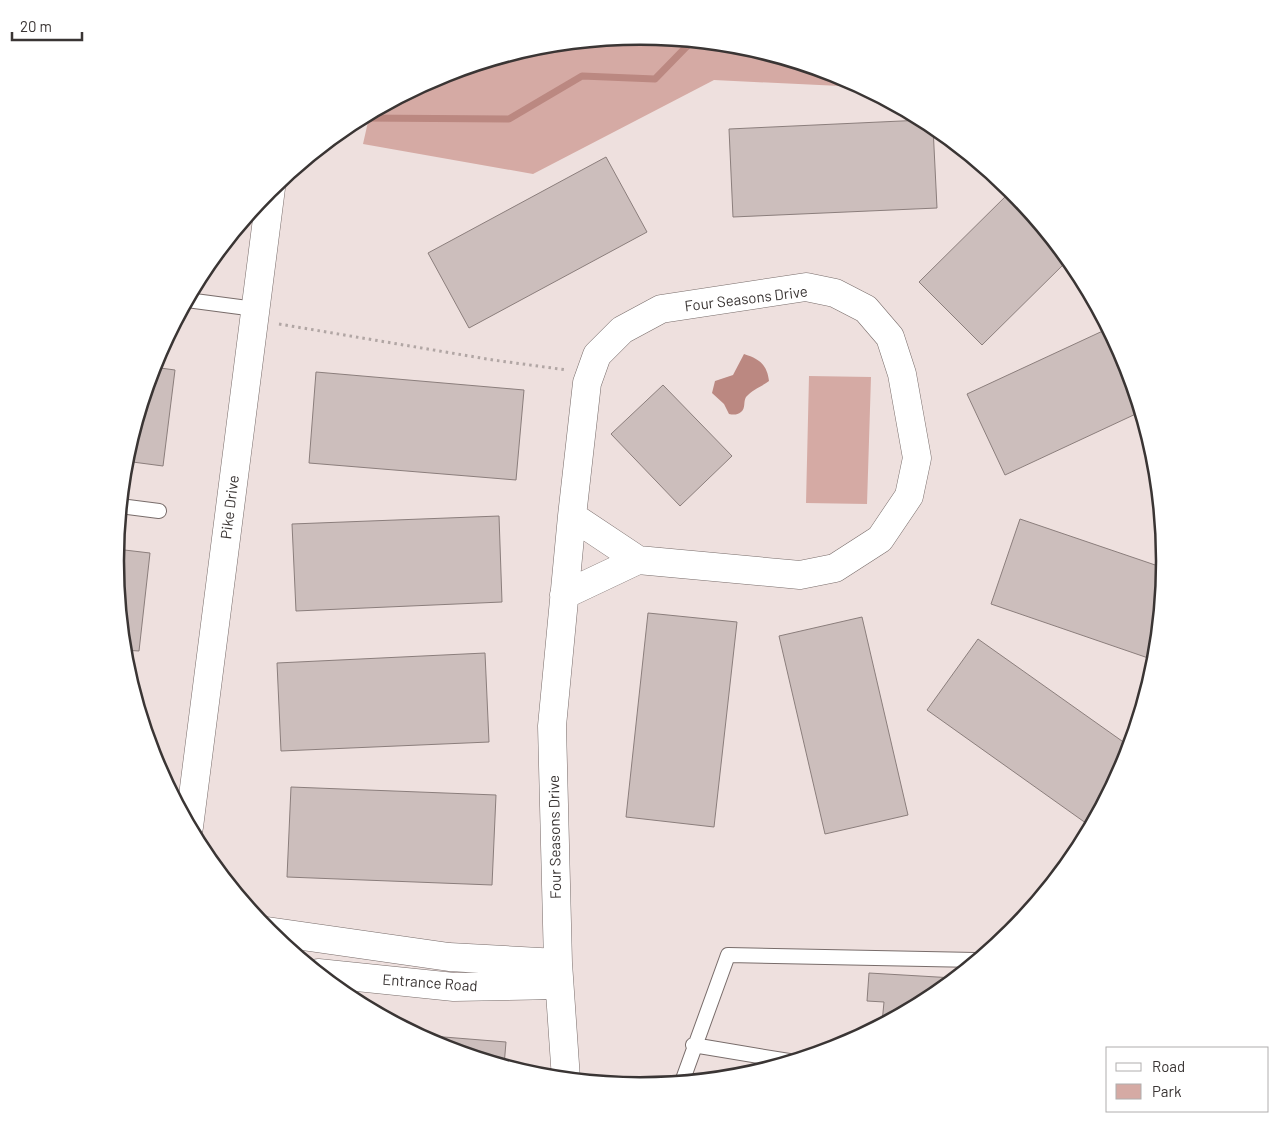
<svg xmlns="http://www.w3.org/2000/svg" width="1279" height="1122" font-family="Barlow,sans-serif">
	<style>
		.green { fill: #d5aaa4 }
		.water { fill: #bb8881 }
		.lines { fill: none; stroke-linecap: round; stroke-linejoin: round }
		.stream { stroke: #bb8881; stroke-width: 7 }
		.building { fill: #ccbebc; stroke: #8b7e7c }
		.service-casing { stroke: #786c6a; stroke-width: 16 }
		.minor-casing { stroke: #786c6a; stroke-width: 29 }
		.path { stroke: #b1a6a4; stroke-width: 3; stroke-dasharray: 2.5 4; stroke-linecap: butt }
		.service { stroke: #fff; stroke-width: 14 }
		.minor { stroke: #fff; stroke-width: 28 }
		.labels { text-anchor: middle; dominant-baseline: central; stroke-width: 4; stroke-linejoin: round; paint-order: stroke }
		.street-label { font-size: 15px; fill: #3a3534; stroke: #fff }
		.rim { fill: none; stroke: #3a3534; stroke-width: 2.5 }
	</style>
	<rect width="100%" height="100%" fill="#eee0de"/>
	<!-- green -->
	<path class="green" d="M639 36 742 46 841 76 861 87 714 80 533 174 363 144 370 113 439 76 451 72 480 71 484 63 537 46Z
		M809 376 871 377 867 504 806 503Z"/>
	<!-- water -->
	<path class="water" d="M744 354C759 359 767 364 769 381 763 386 753 389 746 397 743 402 746 408 741 412 737 415 734 415 729 414L724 404 712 393 715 381 733 375Z"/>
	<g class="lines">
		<!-- stream -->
		<path class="stream" d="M360 118 509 119 582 76 655 79 692 41"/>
	</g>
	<!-- building -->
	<path class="building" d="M923 120 933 127 937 208 733 217 729 129Z
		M606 157 647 232 469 328 428 253Z
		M1011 191 1068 260 982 345 919 282Z
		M1107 329 1124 360 1140 412 1005 475 967 394Z
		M153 367 175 370 163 466 125 461Z
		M316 372 524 390 516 480 309 463Z
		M663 385 732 456 680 506 611 434Z
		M499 516 502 602 296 611 292 524Z
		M1020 519 1164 568 1154 660 991 604Z
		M116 549 150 553 139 651 123 650 115 561Z
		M648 613 737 622 714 827 626 817Z
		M862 617 908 815 825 834 779 636Z
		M978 639 1129 746 1124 762 1090 826 927 710Z
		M485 653 489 742 281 751 277 663Z
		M291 787 496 795 492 885 287 877Z
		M869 973 954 978 931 997 882 1023 884 1002 867 1001Z
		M419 1035 506 1042 504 1066 438 1046Z"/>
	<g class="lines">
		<defs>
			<path id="service" d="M187 300 255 309
				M120 506 159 511
				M693 1045 789 1061
				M682 1082 728 955 976 960"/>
			<path id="minor" d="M564 595 638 560
				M189 827 271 188
				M267 931 449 957 558 963
				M318 973 454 987 559 985
				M566 1079 558 963 552 726 572 516 587 383 597 355 622 330 661 309 806 287 835 293 866 309 890 337 902 374 917 458 909 496 880 539 835 568 800 575 638 560 572 516"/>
		</defs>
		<!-- service casing -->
		<use href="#service" class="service-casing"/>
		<!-- minor casing -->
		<use href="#minor" class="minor-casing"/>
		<!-- path -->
		<path class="path" d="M279 324 493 360 567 370"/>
		<!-- service -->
		<use href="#service" class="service"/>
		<!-- minor -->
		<use href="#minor" class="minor"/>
	</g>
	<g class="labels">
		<!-- street labels -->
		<g class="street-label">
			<text transform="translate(746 298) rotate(-7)">Four Seasons Drive</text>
			<text transform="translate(229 507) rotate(-83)">Pike Drive</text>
			<text transform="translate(554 837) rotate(-91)">Four Seasons Drive</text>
			<text transform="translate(430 982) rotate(4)">Entrance Road</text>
		</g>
	</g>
	<!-- crop -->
	<path d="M0 0H1279V1122H0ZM124 561a516 516 0 1 1 1032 0a516 516 0 1 1-1032 0Z" fill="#fff" fill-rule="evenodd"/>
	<path class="rim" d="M124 561a516 516 0 1 1 1032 0a516 516 0 1 1-1032 0Z"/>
	<!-- legend -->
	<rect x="1106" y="1047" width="162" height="65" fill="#ffffff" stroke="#b0aeae"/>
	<rect x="1116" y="1063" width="25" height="8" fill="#ffffff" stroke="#b0aeae"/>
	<text x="1152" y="1072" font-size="15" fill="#3a3534">Road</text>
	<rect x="1116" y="1084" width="25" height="15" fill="#d5aaa4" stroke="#b0aeae"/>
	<text x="1152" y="1097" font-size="15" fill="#3a3534">Park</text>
	<!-- scale -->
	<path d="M12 32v8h70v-8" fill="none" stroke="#3a3534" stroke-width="2.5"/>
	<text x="20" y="32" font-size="15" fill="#3a3534" stroke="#ffffff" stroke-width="4" paint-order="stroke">20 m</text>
</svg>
